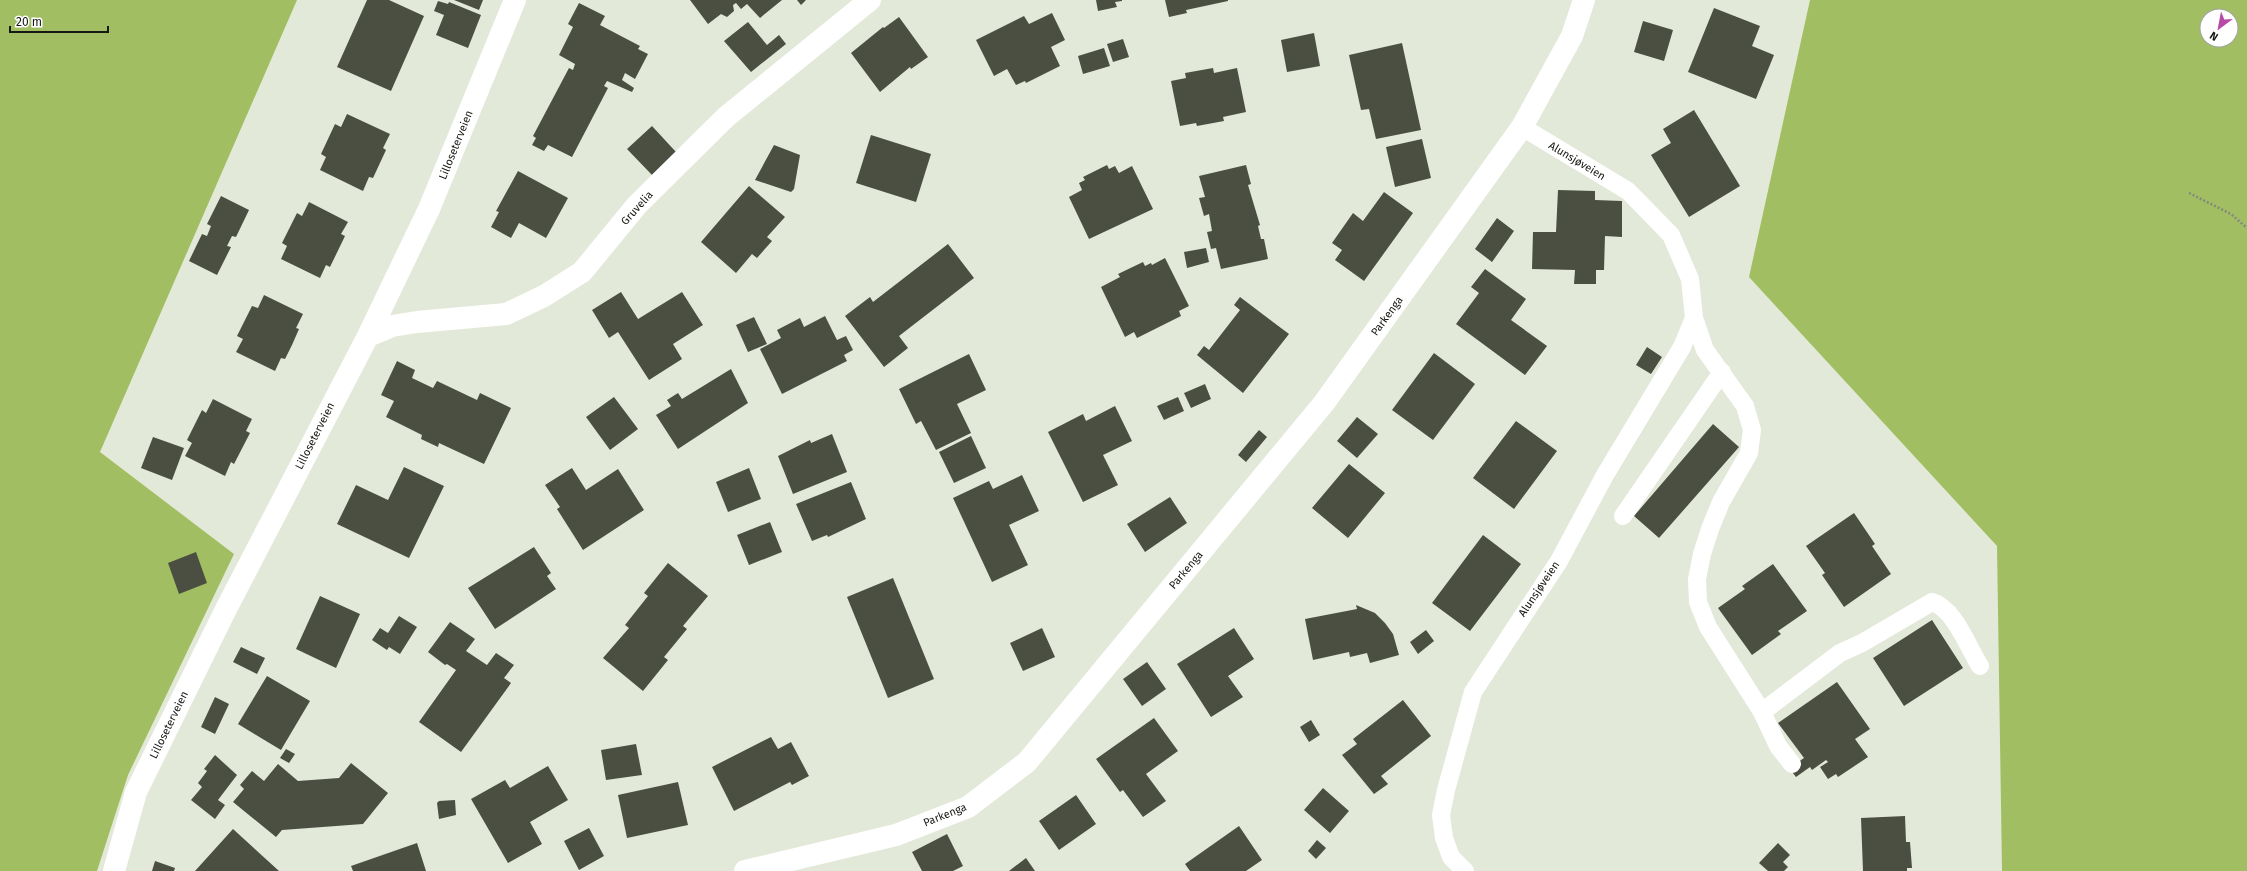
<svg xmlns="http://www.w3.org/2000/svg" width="2247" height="871" font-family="'Fira Sans',sans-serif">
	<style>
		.forest { fill: #a1bf62; fill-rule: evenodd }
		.building { fill: #4a4f42 }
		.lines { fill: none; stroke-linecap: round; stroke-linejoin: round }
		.path { stroke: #84887c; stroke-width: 2.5; stroke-dasharray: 2 2; stroke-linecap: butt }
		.service { stroke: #fff; stroke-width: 18 }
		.minor { stroke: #fff; stroke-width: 22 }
		.labels { text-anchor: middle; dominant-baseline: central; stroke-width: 4; stroke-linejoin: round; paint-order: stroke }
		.street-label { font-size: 11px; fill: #161812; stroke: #fff }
	</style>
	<rect width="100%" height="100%" fill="#e3e9d9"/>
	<!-- forest -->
	<path class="forest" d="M0 0H297L100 452 234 554 128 775 97 871H0Z
		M1810 0H2247V871H2002L1997 546 1749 277ZM2207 16H2231V40H2207Z"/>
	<!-- building -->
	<path class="building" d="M367 0H389L424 16 391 91 337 67Z
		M454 0H483L479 10Z
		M690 0H782L760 18 747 4 741 9 736 3 733 5 734 11 727 17 721 14 708 24Z
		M797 0H806L801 5Z
		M1096 0H1122V1L1115 2 1117 7 1098 11Z
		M1165 0H1228V1L1186 10 1187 13 1169 17Z
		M438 1 448 4 449 2 481 15 468 48 436 35 444 15 434 11Z
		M579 3 605 16 600 25 640 46 638 49 648 54 635 79 625 73 622 80 634 88 632 92 607 81 604 86 608 88 572 157 548 145 544 151 532 145 536 138 533 136 569 68 573 70 575 64 559 55 573 27 568 24Z
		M1714 8 1760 26 1752 46 1774 55 1756 99 1688 72Z
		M1052 13 1065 40 1051 47 1060 66 1026 83 1025 81 1016 85 1007 69 994 76 976 40 1024 16 1029 24Z
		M899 17 928 57 911 69 910 67 880 92 851 53 883 27 884 28Z
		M1643 21 1673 30 1664 61 1634 52Z
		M748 22 767 45 779 35 786 44 751 72 724 41Z
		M1314 33 1320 66 1287 72 1281 40Z
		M1123 39 1129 57 1113 62 1107 44Z
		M1402 43 1421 130 1376 139 1369 109 1361 110 1349 55Z
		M1104 48 1110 66 1083 74 1078 56Z
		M1213 68 1214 73 1237 68 1246 112 1223 117 1224 121 1197 126 1196 123 1180 126 1171 81 1186 78 1185 73Z
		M1694 110 1740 186 1689 217 1651 155 1671 143 1663 129Z
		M347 114 390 134 383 148 386 150 373 178 369 177 363 191 320 170 326 157 321 154 335 124 341 127Z
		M652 126 676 152 652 175 627 149Z
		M871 135 931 154 916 202 856 183Z
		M1422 139 1431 178 1395 187 1386 147Z
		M774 145 800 155 794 189 791 192 755 180Z
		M1107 165 1109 169 1115 166 1119 173 1132 166 1153 209 1089 239 1069 197 1082 190 1079 183 1085 180 1083 177Z
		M1246 165 1251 184 1248 185 1260 225 1258 226 1261 239H1264L1268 259 1221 269 1216 248 1211 249 1207 232 1212 231 1209 214 1204 216 1199 198 1205 197 1199 176Z
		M518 171 568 198 546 238 519 223 511 238 491 227 499 212 496 211Z
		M749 186 785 217 767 237 772 241 757 258 752 254 736 273 701 242Z
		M1558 190 1595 191V200L1622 201V237L1605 236 1604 270H1596V284H1574L1575 270 1532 269 1533 232H1556Z
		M1384 192 1413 213 1364 281 1335 260 1342 250 1332 243 1353 213 1363 221Z
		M221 196 249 210 236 237 232 236 227 246 231 247 217 275 189 261 202 234 207 236 211 226 207 224Z
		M309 202 348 222 341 234 345 236 330 267 326 265 320 278 281 259 287 246 282 243 297 213 302 216Z
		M1497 218 1514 231 1492 262 1475 249Z
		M948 244 974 278 899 336 908 348 884 367 845 316 870 297 873 302Z
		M1206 248 1209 262 1187 268 1184 252Z
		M1165 258 1189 306 1179 311 1181 316 1137 338 1134 332 1125 337 1101 287 1120 277 1118 274 1143 262 1145 266 1151 263 1152 265Z
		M1485 269 1526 299 1511 320 1547 346 1525 375 1456 324 1479 293 1471 287Z
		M621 292 638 319 682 292 703 325 673 344 682 359 649 380 618 332 609 338 592 310Z
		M264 295 303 314 296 328 299 329 292 345 285 359 281 358 275 371 236 352 243 339 237 336 252 306 258 308Z
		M1240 297 1289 334 1243 393 1197 355 1204 346 1209 350 1240 310 1234 305Z
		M825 316 837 340 846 336 853 350 844 355 847 361 782 394 760 349 781 338 777 330 800 318 804 327Z
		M754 317 767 344 748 352 736 325Z
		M1647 347 1662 357 1651 374 1636 365Z
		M1434 353 1475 384 1433 440 1392 410Z
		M969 354 986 390 957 404 971 433 936 450 921 421 916 424 899 389Z
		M397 361 415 370 412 378 433 388 437 381 477 400 480 393 511 408 484 464 439 443 438 447 421 439 422 435 386 417 394 401 381 395Z
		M731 369 748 403 678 449 656 415 671 406 667 400 678 393 682 399Z
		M1205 384 1211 399 1191 408 1184 393Z
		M614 397 638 429 610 450 586 417Z
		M1178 397 1184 411 1164 420 1157 406Z
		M213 399 252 419 246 431 250 433 234 464 231 462 225 476 185 456 192 443 187 440 202 410 206 413Z
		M1115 406 1132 441 1103 455 1118 485 1083 502 1048 432 1083 414 1086 421Z
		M1357 417 1378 434 1357 458 1337 441Z
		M1516 421 1557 451 1514 509 1473 478Z
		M1713 424 1739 447 1659 538 1634 516Z
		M1259 430 1267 437 1246 462 1238 455Z
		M832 434 847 472 793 494 778 456 810 440 811 443Z
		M971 436 986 468 954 483 939 452Z
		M153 437 184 448 172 480 141 468Z
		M1349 464 1385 493 1348 538 1312 508Z
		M404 467 444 486 409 558 337 524 356 485 388 500Z
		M572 468 586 490 618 469 644 510 583 550 557 509 560 507 545 485Z
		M749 468 761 499 728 512 716 482Z
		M1022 475 1039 511 1009 525 1028 565 992 582 953 498 989 481 993 489Z
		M851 482 866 519 828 537 827 535 812 541 796 504Z
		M1170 497 1187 523 1145 552 1127 524Z
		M1854 513 1875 544 1872 546 1891 574 1844 607 1822 575 1825 573 1806 546Z
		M770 522 782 552 749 565 737 535Z
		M1483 535 1521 564 1470 631 1432 603Z
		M534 547 551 573 547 576 556 589 495 629 468 588Z
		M196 552 207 583 179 594 168 563Z
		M668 563 708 596 683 626 687 629 664 657 668 660 643 691 603 658 629 628 625 625 648 596 644 593Z
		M1773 564 1807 611 1778 631 1781 634 1752 655 1718 608 1745 589 1742 586Z
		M893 578 934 679 888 698 847 597Z
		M320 596 360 614 336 668 296 649Z
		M1356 605 1375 613 1385 623 1393 634 1399 655 1370 663 1367 653 1350 657 1349 652 1313 660 1305 619 1357 609Z
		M399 616 417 627 400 654 389 647 387 650 372 640 380 628 388 633Z
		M1932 620 1963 668 1904 706 1873 658Z
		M450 622 475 639 466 651 487 665 496 653 514 665 504 678 511 683 461 752 419 722 456 670 447 664 445 665 428 652Z
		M1042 628 1055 657 1023 671 1010 643Z
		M1234 628 1254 659 1228 676 1243 697 1211 717 1177 664Z
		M1426 630 1434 641 1418 654 1410 642Z
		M241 647 265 658 257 674 233 662Z
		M1147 662 1166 689 1142 706 1123 679Z
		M267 676 310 701 281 750 238 724Z
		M1837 682 1870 729 1855 739 1868 757 1838 777 1836 774 1828 779 1820 767 1828 762 1826 760 1812 770 1810 767 1796 777 1789 768 1804 758 1778 723Z
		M215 697 229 704 215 734 201 727Z
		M1403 700 1431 736 1381 776 1388 784 1374 794 1342 755 1357 744 1353 739Z
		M1154 718 1178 751 1146 774 1166 801 1143 817 1123 790 1120 792 1096 759Z
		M1311 720 1320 735 1309 742 1300 727Z
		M771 737 778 749 791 742 809 776 792 785 790 782 734 811 712 767Z
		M636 744 642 775 606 780 601 750Z
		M286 749 295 754 289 763 280 758Z
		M215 755 237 775 218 800 225 805 215 819 191 800 202 787 198 783 207 771 204 769Z
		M351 763 388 793 363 824 282 830 276 837 233 802 244 789 240 785 252 771 264 781 278 764 298 781 339 778Z
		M548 766 568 800 530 822 542 844 508 863 471 799 505 780 510 788Z
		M678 782 688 825 627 838 618 795Z
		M1323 788 1349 811 1330 833 1304 810Z
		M1076 795 1096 824 1059 850 1039 821Z
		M455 800 456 815 439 819 437 803 439 801Z
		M1905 816 1906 842H1910L1912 868H1907V871H1863L1861 818Z
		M1239 826 1262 860 1246 871H1190L1185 864Z
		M589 828 604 856 579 870 564 841Z
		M233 829 279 871H195Z
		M947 834 963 866 953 871H922L912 852Z
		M1317 840 1326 848 1316 859 1308 851Z
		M417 843 426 871H353L351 866Z
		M1778 843 1790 855 1783 862 1788 867 1784 871H1768L1759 863Z
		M1026 858 1035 871H1009Z
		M155 861 175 868 174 871H152Z"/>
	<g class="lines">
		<!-- path -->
		<path class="path" d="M2189 193 2231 214 2247 228"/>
		<!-- service -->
		<path class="service" d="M1694 318 1705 350 1745 406 1752 430 1749 453 1721 502 1710 529 1702 554 1697 579 1698 602 1708 627 1762 712 1778 746 1792 764
			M1623 516 1722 372
			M1762 712 1840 653 1862 643 1932 602C1954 608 1968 647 1980 666
			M1465 871 1451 857 1444 838 1441 815 1446 790 1473 692 1559 561 1605 475 1682 347 1694 318 1690 279 1671 235 1628 191 1522 127"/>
		<!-- minor -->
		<path class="minor" d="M368 336 392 326 417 322 506 314 544 296 582 272 637 205 726 117 870 0
			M114 871 136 792 226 609 368 336 429 209 515 0
			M745 871 896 835 968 807 1027 762 1324 403 1522 127 1572 36 1584 0"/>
	</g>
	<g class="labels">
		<!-- street labels -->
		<g class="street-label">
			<text transform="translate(456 145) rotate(-68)">Lilloseterveien</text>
			<text transform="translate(1577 161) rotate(31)">Alunsjøveien</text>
			<text transform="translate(637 208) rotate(-48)">Gruvelia</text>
			<text transform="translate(1387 316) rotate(-54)">Parkenga</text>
			<text transform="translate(315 436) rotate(-63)">Lilloseterveien</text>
			<text transform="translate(1186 570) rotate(-50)">Parkenga</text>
			<text transform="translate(1539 589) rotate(-56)">Alunsjøveien</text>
			<text transform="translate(169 725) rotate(-64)">Lilloseterveien</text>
			<text transform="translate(945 815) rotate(-22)">Parkenga</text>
		</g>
	</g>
	<!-- north arrow -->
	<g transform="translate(2219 28) rotate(212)"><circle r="19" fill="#ffffff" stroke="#a2a3a0"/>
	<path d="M0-3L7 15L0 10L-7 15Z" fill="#b749a7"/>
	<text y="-6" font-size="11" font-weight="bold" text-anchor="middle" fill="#161812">N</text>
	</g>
	<!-- scale -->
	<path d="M10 26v6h98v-6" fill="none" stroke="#161812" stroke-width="2"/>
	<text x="16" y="26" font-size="12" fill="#161812" stroke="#ffffff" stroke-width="3" paint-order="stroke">20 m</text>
</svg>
